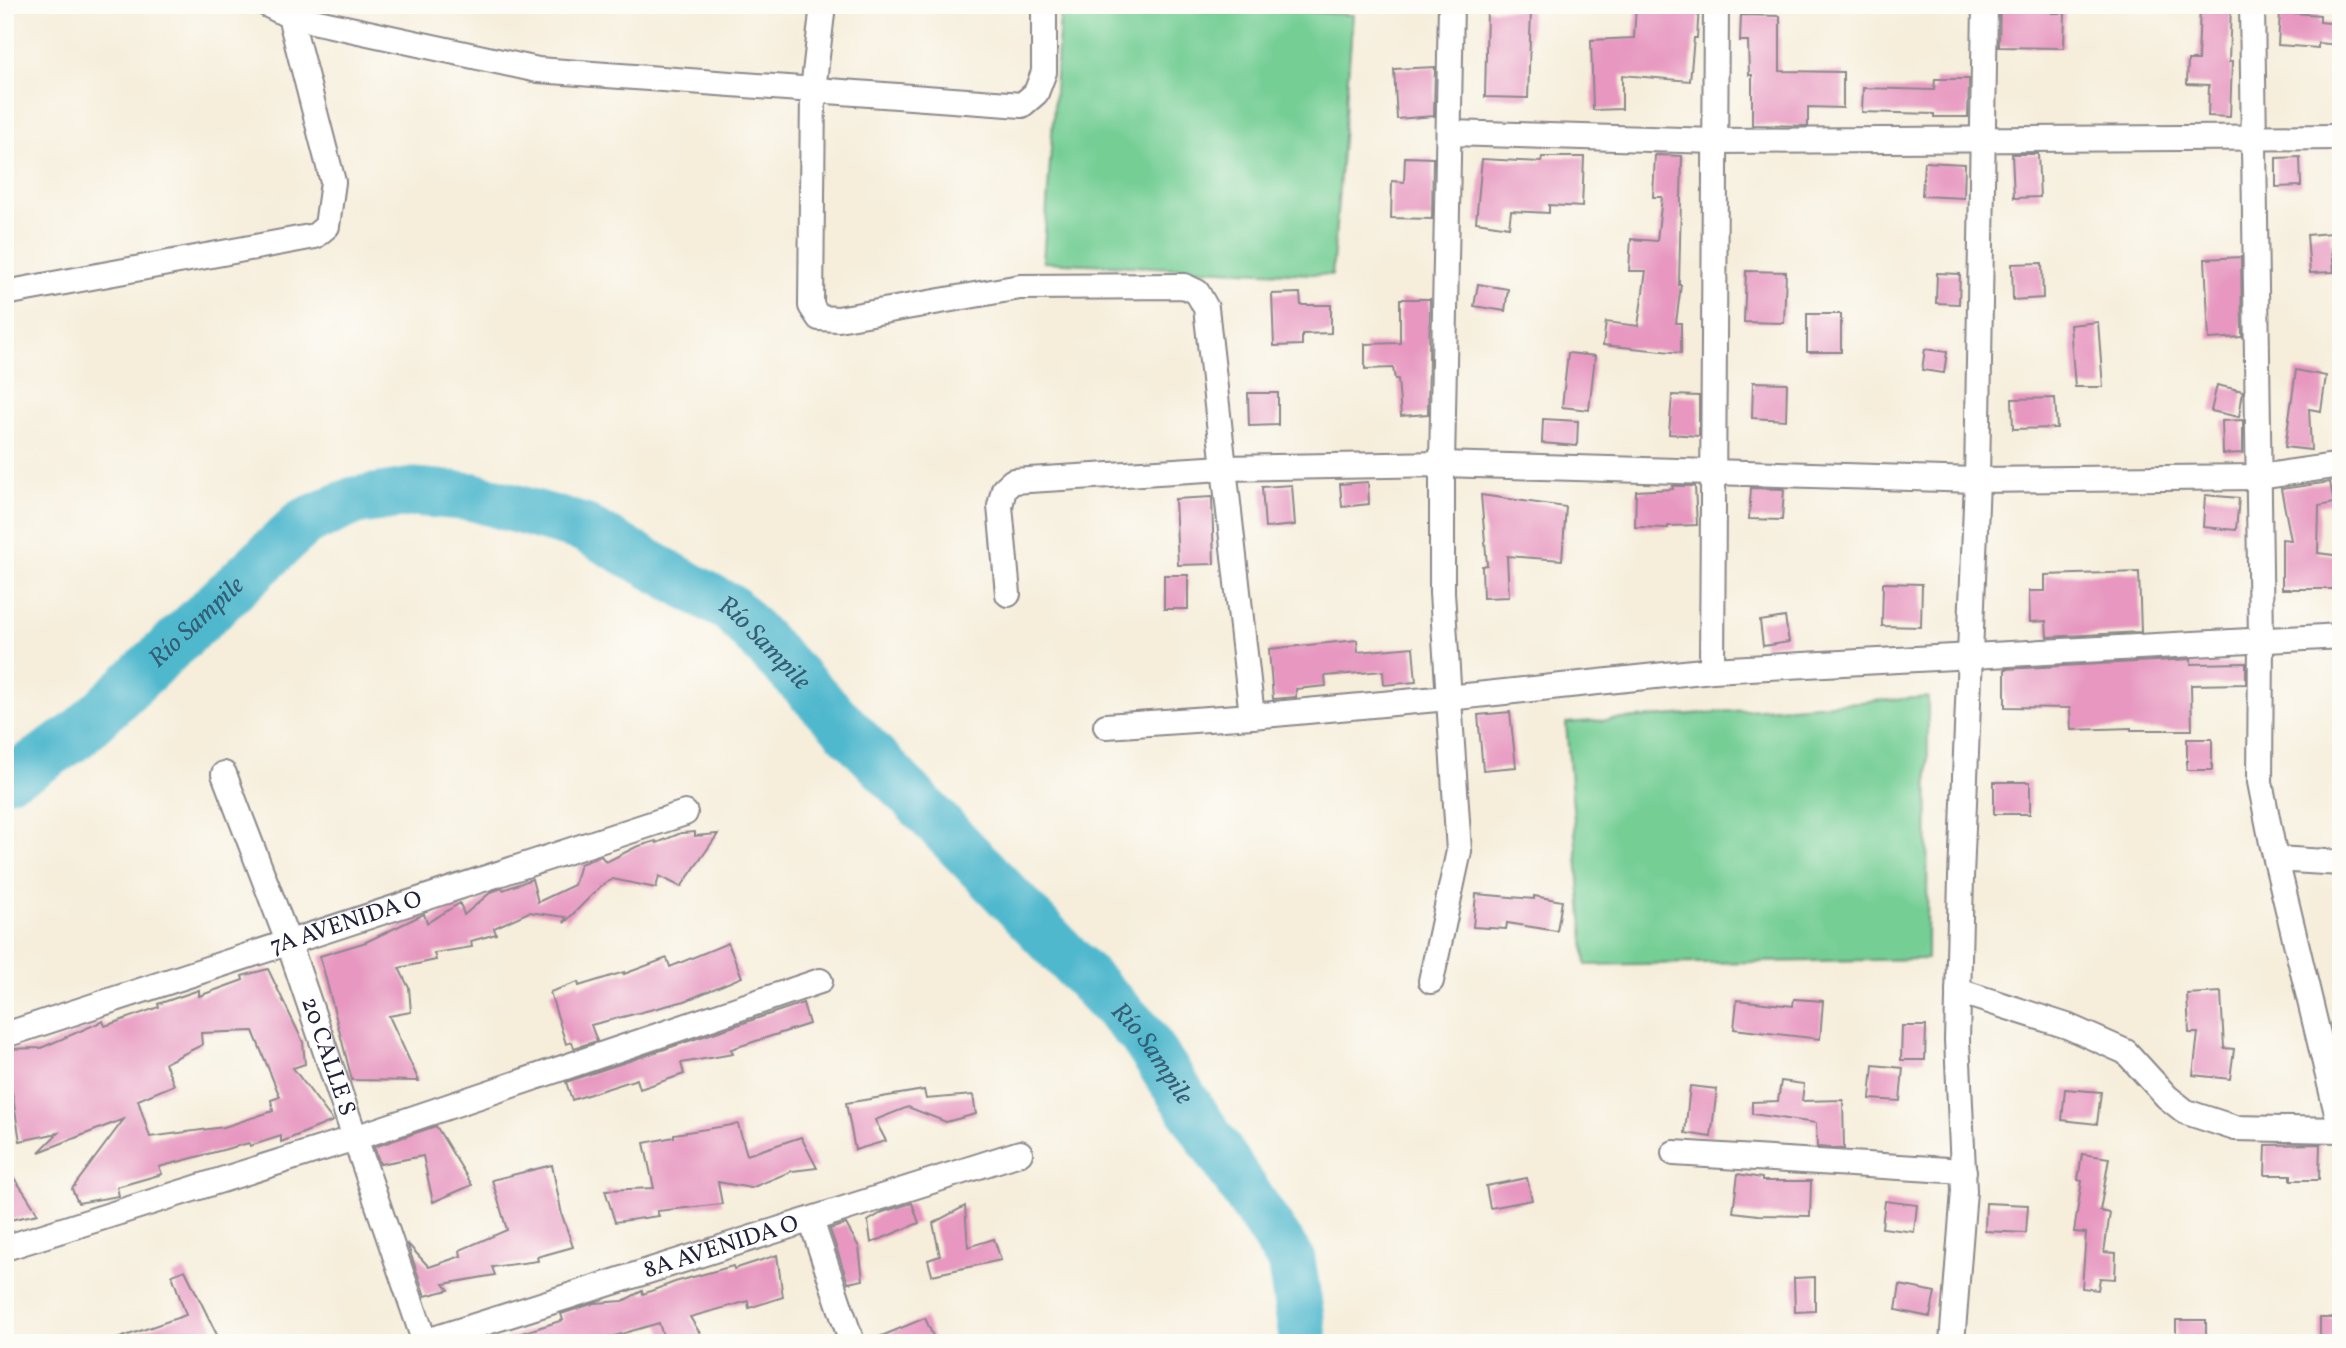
<svg xmlns="http://www.w3.org/2000/svg" width="2346" height="1348" font-family="Vollkorn,serif">
	<style>
		.green { fill: #75ce94; stroke: #4c7868; stroke-width: 2 }
		.lines { fill: none; stroke-linecap: round; stroke-linejoin: round }
		.river { stroke: #4fb8cd; stroke-width: 49 }
		.building { fill: #e797c0; fill-rule: evenodd }
		.minor-casing { stroke: #8c888b; stroke-width: 28 }
		.minor { stroke: #fff; stroke-width: 24 }
		.labels { text-anchor: middle; dominant-baseline: central; stroke-width: 7; stroke-linejoin: round; paint-order: stroke }
		.street-label { font-size: 24px; fill: #22223b; stroke: #fdfcf7 }
		.water-label { font-size: 26px; font-style: italic; fill: #345e75; stroke: #fdfcf7 }
	</style>
	<rect width="100%" height="100%" fill="#fdfcf7"/>
	<filter id="ink" filterUnits="userSpaceOnUse"><feTurbulence type="fractalNoise" baseFrequency=".0143" numOctaves="2"/><feDisplacementMap in="SourceGraphic" scale="14" xChannelSelector="R" yChannelSelector="G"/><feConvolveMatrix kernelMatrix="1 2 1 2 8 2 1 2 1" color-interpolation-filters="sRGB"/></filter>
	<filter id="wash" filterUnits="userSpaceOnUse"><feTurbulence type="fractalNoise" baseFrequency=".00686" numOctaves="4" result="noise"/><feDisplacementMap in="SourceGraphic" scale="28" xChannelSelector="R" yChannelSelector="G"/><feGaussianBlur stdDeviation="1.57" result="paint"/><feColorMatrix in="noise" values="0 0 0 0 0 0 0 0 0 0 0 0 0 0 0 0 0 1.4 0 .05"/><feComposite in="paint" operator="in"/></filter>
	<g filter="url(#wash)">
		<rect width="100%" height="100%" fill="#f6eedb"/>
		<!-- green -->
		<path class="green" d="M1061 5H1217L1353 15 1332 275 1043 262Z
			M1928 697 1927 959 1586 965 1566 723Z"/>
		<g class="lines">
			<!-- river -->
			<path class="river" id="s1" d="M5 777 29 767 76 736 303 523 354 501 414 492 474 497 584 528 731 609 1141 1034 1291 1260 1304 1343"/>
		</g>
		<g id="blocks">
			<!-- building -->
			<path class="building" d="M1636 5H1699L1697 38H1694L1690 81 1622 75V109L1593 110 1591 40 1634 38Z
				M2000 5H2052V13H2065L2064 48 1999 47Z
				M2200 5 2231 6 2229 62H2232L2230 117 2208 116 2209 85 2187 84 2188 60H2198Z
				M1487 9 1531 10 1528 98 1485 97Z
				M2280 12 2320 15V22L2341 24 2340 45 2318 43V48L2278 45Z
				M1741 15 1780 16V71L1843 72V108L1808 107V126L1752 125V75H1749L1748 41H1740Z
				M1435 67 1434 116 1397 119 1394 69Z
				M1935 79H1969L1968 117H1934V114L1862 112 1863 88 1934 90Z
				M2012 154H2038L2040 197 2014 198Z
				M1655 155 1682 156 1679 285H1681L1676 323H1681V353L1603 345 1606 322 1638 326 1646 271H1629L1631 239 1657 241 1662 197H1653Z
				M1405 157 1433 158 1432 219 1391 218 1392 181 1404 182Z
				M1542 157H1584L1582 207 1549 205V213L1511 211 1509 227 1476 222 1482 159 1541 162Z
				M2300 157 2301 186 2276 187V158Z
				M1924 162 1965 164 1964 198 1922 196Z
				M2331 233 2334 272 2310 273 2307 235Z
				M2241 257 2242 337 2209 339 2205 259Z
				M2042 263 2043 298 2013 300 2012 264Z
				M1746 271 1786 272 1784 323 1744 322Z
				M1937 273 1960 274 1959 304 1936 303Z
				M1478 284 1508 289 1505 311 1474 306Z
				M1300 293 1301 305H1331V333L1302 334V345L1274 346 1272 294Z
				M1400 299H1430L1428 414 1401 416 1398 379H1395L1393 368 1365 369V344L1400 343Z
				M1807 314H1841V352H1807Z
				M2098 322 2103 387H2075L2070 325Z
				M1925 349 1947 352 1944 373 1922 370Z
				M1568 353 1595 356 1589 410 1562 407Z
				M2296 370 2326 376 2321 411 2309 409 2311 450 2285 447Z
				M1753 382 1787 383 1786 420 1752 418Z
				M2217 385 2243 391 2239 417 2211 411Z
				M1248 393H1278V425L1249 426Z
				M1672 395 1699 396V436L1669 434Z
				M2055 398 2057 428 2013 429 2012 399Z
				M1543 419 1578 421 1577 446 1542 443Z
				M2243 420V453L2223 454 2222 421Z
				M1368 482 1369 504 1342 507 1340 484Z
				M2330 482 2334 503 2319 506 2318 553 2341 556V589H2282V539L2291 540 2281 489Z
				M1292 485 1295 525 1265 528 1262 487Z
				M1672 486H1695L1697 525 1668 526V528L1635 527 1636 491 1673 489Z
				M1751 488 1784 489 1782 520 1749 519Z
				M1481 495 1566 507 1562 560 1507 556 1509 597 1483 598 1482 566 1487 565Z
				M2205 495 2239 498 2236 530 2203 527Z
				M1212 497 1214 564 1178 565 1175 499Z
				M2139 572 2141 632 2047 637 2046 621 2030 622 2029 591H2045V575Z
				M1164 575H1188V609H1164Z
				M1883 583 1922 584 1921 627 1882 626Z
				M1785 617 1789 642 1763 646 1760 621Z
				M1357 640 1358 652 1413 647 1416 682 1384 685 1383 671 1325 676 1326 686 1296 689V697L1273 699 1269 649Z
				M2191 659V664L2246 663V684L2191 685 2192 730H2131V728L2071 730 2070 708 2005 707V669Z
				M1510 712 1516 767 1483 770 1478 715Z
				M2187 739H2212V770H2187Z
				M1994 782H2030V814H1994Z
				M695 832V836L718 834 681 887 659 876 656 888 613 879 601 886 564 923 566 917 529 912 494 928 496 934 471 941 472 947 434 953 436 960 399 968 409 988 411 1012 389 1016 419 1081 352 1080 320 956 366 942 424 914 427 923 460 903 464 915 491 892 502 888 503 890 532 879 538 902 574 885 580 864 601 856 606 862 636 847 656 841 657 843 681 833Z
				M1476 894 1534 899V896L1562 901 1557 931 1507 923 1506 929 1473 927Z
				M728 943 742 977 685 1001 591 1025 597 1041 574 1048 572 1042 566 1044 550 992 578 982 579 986 624 972V974L667 958 670 967Z
				M268 969 303 1042 305 1064 293 1068 333 1121 281 1142V1136L250 1146 249 1143 159 1167 162 1174 117 1187 119 1196 78 1203 72 1189 124 1119 39 1152 58 1133 20 1141 5 1049 41 1048 103 1021 105 1026 159 1007 158 1004 199 990V996L243 980 242 976ZM253 1031 280 1097 271 1100 273 1111 224 1127 150 1137 138 1100 174 1085 165 1063 202 1045 201 1033Z
				M2221 992 2224 1048 2234 1049 2230 1079 2193 1075 2198 1033H2189L2187 994Z
				M1794 999 1823 1001 1820 1039 1734 1029 1737 1000 1793 1006Z
				M803 1003 809 1024 731 1049 733 1054 681 1063 684 1074 640 1089 637 1079 572 1100 566 1082Z
				M1902 1026H1926L1925 1060H1901Z
				M1873 1065 1903 1068 1900 1101 1870 1099Z
				M1781 1081 1804 1084 1802 1101 1843 1100 1844 1149 1817 1147 1816 1123 1752 1114V1102L1778 1101Z
				M1690 1086 1717 1089 1711 1137 1685 1133Z
				M2065 1089 2101 1092 2097 1124 2062 1120Z
				M924 1090 926 1099 973 1095 976 1114 946 1122 908 1107 875 1120 886 1141 855 1150 846 1103Z
				M738 1124 747 1155 801 1137 817 1168 792 1171 751 1188 718 1182 722 1204 657 1211 659 1216 615 1222 605 1190 654 1188 644 1143 674 1137V1134Z
				M436 1126 472 1185 433 1202 423 1156 380 1164 374 1147Z
				M2320 1144 2319 1180H2291V1175H2265L2266 1145Z
				M2082 1154 2109 1158 2100 1211 2110 1213 2104 1252 2116 1253 2115 1279 2100 1278 2098 1290 2082 1288 2086 1233 2074 1232 2082 1181 2078 1180Z
				M5 1165 26 1195 38 1214 5 1221Z
				M552 1165 562 1215 573 1247 537 1257 538 1261 492 1267 495 1275 444 1284 449 1290 425 1296 407 1243 429 1267 461 1256 460 1250 507 1230 492 1180Z
				M1738 1174 1762 1178V1181H1811L1810 1216 1758 1215 1733 1212Z
				M1527 1178 1532 1200 1490 1208 1486 1186Z
				M1885 1201 1917 1205 1914 1232 1882 1228Z
				M912 1203 919 1223 871 1243 868 1221 883 1212Z
				M1986 1203 2028 1205 2026 1233 1985 1231Z
				M965 1206 968 1247 994 1239 1001 1260 932 1275 928 1260 940 1256 933 1223Z
				M846 1224 859 1247 863 1280 848 1283 830 1229Z
				M777 1255 783 1297 749 1308 748 1301 690 1317 706 1343H665L659 1323 590 1343H506V1338L563 1320 561 1314 595 1303 623 1301 642 1291 643 1294 675 1282 733 1266 734 1269Z
				M185 1270 221 1343H118L117 1339 186 1315 172 1275Z
				M1815 1277V1311L1795 1312 1794 1278Z
				M1900 1285 1935 1292 1930 1317 1896 1310Z
				M925 1318 936 1343H867V1342Z
				M2320 1318H2341V1343H2320Z
				M2176 1320H2206V1343H2176Z"/>
		</g>
	</g>
	<g filter="url(#ink)">
		<use href="#blocks" fill-opacity="0" stroke="#8c888b" stroke-width="2"/>
		<g class="lines">
			<defs>
				<g id="minor">
					<path d="M268 5 290 16 538 70 1022 105 1036 93 1044 72V5"/>
					<path d="M823 5 813 90 811 306 819 318 838 319 1020 287 1184 286 1197 292 1206 308 1252 716"/>
					<path d="M2252 5 2261 640 2260 782 2272 843 2341 1130"/>
					<path d="M1450 133 1715 141 2341 137"/>
					<path d="M5 293 315 236 327 226 333 182 290 16"/>
					<path d="M1008 594 1000 506 1004 489 1013 481 1223 468 1442 464 1977 480 2259 477 2341 465"/>
					<path d="M1712 670 1716 5"/>
					<path d="M1106 726 1252 716 1448 698 1712 670 2341 636"/>
					<path id="s2" d="M224 774 289 944 425 1343"/>
					<path d="M2276 859 2341 863"/>
					<path d="M1431 981 1459 851 1442 593V464L1451 5"/>
					<path d="M1958 991 2067 1026 2126 1052 2167 1097 2186 1112 2235 1128 2341 1130"/>
					<path id="s3" d="M5 1035 685 813"/>
					<path d="M1674 1153 1964 1171"/>
					<path d="M811 1220 852 1343"/>
					<path d="M5 1248 355 1138 820 981"/>
					<path id="s4" d="M421 1343 1020 1153"/>
					<path d="M1952 1343 1964 1191 1957 1040 1961 877 1977 480 1985 5"/>
				</g>
			</defs>
			<!-- minor casing -->
			<use href="#minor" class="minor-casing"/>
			<!-- minor -->
			<use href="#minor" class="minor"/>
		</g>
	</g>
	<g class="labels">
		<!-- street labels -->
		<g class="street-label">
			<text stroke="none"><textPath href="#s3" startOffset="359">7A AVENIDA O</textPath></text>
			<text stroke="none"><textPath href="#s2" startOffset="301">20 CALLE S</textPath></text>
			<text stroke="none"><textPath href="#s4" startOffset="315">8A AVENIDA O</textPath></text>
		</g>
		<!-- water labels -->
		<g class="water-label">
			<text stroke="none"><textPath href="#s1" startOffset="248">Río Sampile</textPath></text>
			<text stroke="none"><textPath href="#s1" startOffset="900">Río Sampile</textPath></text>
			<text stroke="none"><textPath href="#s1" startOffset="1465">Río Sampile</textPath></text>
		</g>
	</g>
	<!-- margin -->
	<rect width="2346" height="1348" fill="none" stroke="#fdfcf7" stroke-width="28"/>
</svg>
